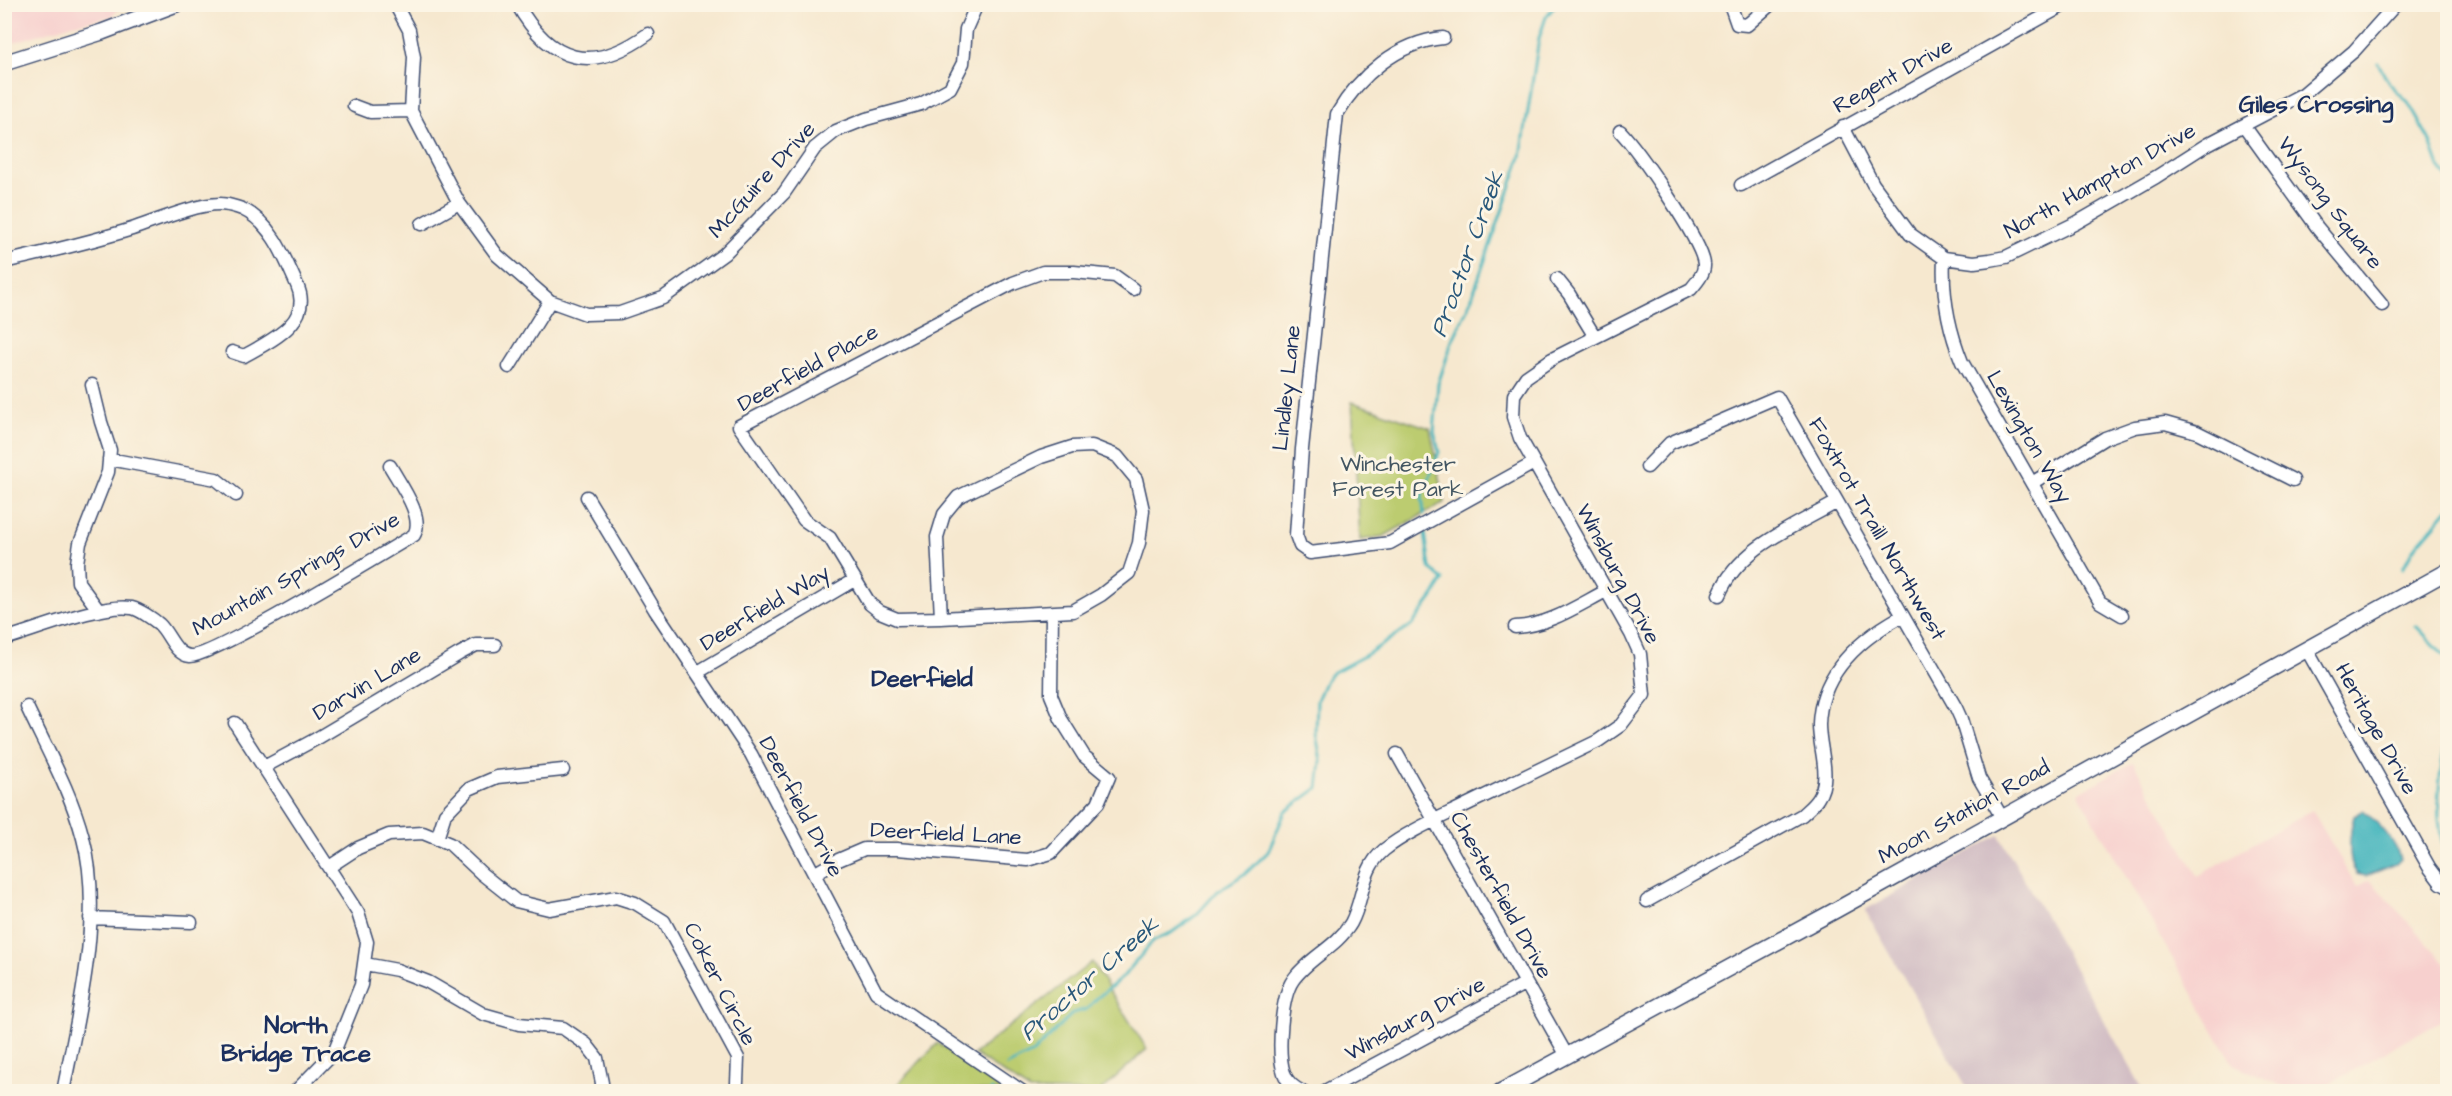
<svg xmlns="http://www.w3.org/2000/svg" width="2452" height="1096" font-family="'Architects Daughter',sans-serif">
	<style>
		.built { fill: #f7d0ce }
		.industrial { fill: #d2bec4 }
		.green { fill: #bccc6f; stroke: #6c7e66; stroke-width: 1.5 }
		.water { fill: #45b5bd; stroke: #30728e; stroke-width: 1.5 }
		.lines { fill: none; stroke-linecap: round; stroke-linejoin: round }
		.stream { stroke: #45b5bd; stroke-width: 3 }
		.minor-casing { stroke: #3c4b6f; stroke-width: 15 }
		.tertiary-casing { stroke: #3c4b6f; stroke-width: 18 }
		.minor { stroke: #fff; stroke-width: 12 }
		.tertiary { stroke: #fff; stroke-width: 15 }
		.labels { text-anchor: middle; dominant-baseline: central; stroke-width: 6; stroke-linejoin: round; paint-order: stroke }
		.street-label { font-size: 22px; fill: #1b2f5e; stroke: #fcf5e5 }
		.park-label { font-size: 22px; fill: #435662; stroke: #fcf5e5 }
		.neighbourhood-label { font-size: 24px; font-weight: bold; fill: #1b2f5e; stroke: #fcf5e5 }
		.water-label { font-size: 24px; font-style: italic; fill: #28577a; stroke: #fcf5e5 }
	</style>
	<rect width="100%" height="100%" fill="#fcf5e5"/>
	<filter id="ink" filterUnits="userSpaceOnUse"><feTurbulence type="fractalNoise" baseFrequency=".0167" numOctaves="2"/><feDisplacementMap in="SourceGraphic" scale="12" xChannelSelector="R" yChannelSelector="G"/><feConvolveMatrix kernelMatrix="1 2 1 2 8 2 1 2 1" color-interpolation-filters="sRGB"/></filter>
	<filter id="wash" filterUnits="userSpaceOnUse"><feTurbulence type="fractalNoise" baseFrequency=".008" numOctaves="4" result="noise"/><feDisplacementMap in="SourceGraphic" scale="24" xChannelSelector="R" yChannelSelector="G"/><feGaussianBlur stdDeviation="1.35" result="paint"/><feColorMatrix in="noise" values="0 0 0 0 0 0 0 0 0 0 0 0 0 0 0 0 0 1.4 0 .05"/><feComposite in="paint" operator="in"/></filter>
	<g filter="url(#wash)">
		<rect width="100%" height="100%" fill="#f6e8cf"/>
		<!-- built -->
		<path class="built" d="M4 5 5 4 123 5 111 17 73 24 5 45Z
			M2133 762 2198 876 2312 810 2357 887 2370 880 2447 965V1017L2317 1091H2293L2233 1064 2078 793Z"/>
		<!-- industrial -->
		<path class="industrial" d="M1999 835 2144 1091H1969L1865 910Z"/>
		<!-- green -->
		<path class="green" d="M1352 402 1430 428 1445 502 1384 536 1360 540Z
			M1092 962 1147 1049 1099 1092 1030 1091 974 1054Z
			M938 1043 1009 1091H891Z"/>
		<!-- water -->
		<path class="water" d="M2363 811C2377 821 2398 843 2400 860L2396 864 2366 876 2357 874C2346 860 2350 832 2354 816Z"/>
		<g class="lines">
			<!-- stream -->
			<path class="stream" d="M2368 4 2369 10
				M2378 63 2389 83 2407 101 2429 139 2439 167 2448 179
				M1424 514 1422 497 1439 452 1434 432 1438 384 1452 342 1471 300 1521 157 1539 38 1546 17 1556 4
				M2403 568 2412 551 2448 509
				M2416 626 2448 659
				M2448 733C2439 772 2432 820 2448 860
				M1007 1066 1033 1053 1073 1013 1087 1009 1097 998 1122 978 1154 940 1171 933 1196 915 1218 891 1247 872 1268 852 1285 812 1318 788 1321 761 1316 734 1317 700 1326 680 1332 673 1366 655 1412 625 1433 597 1443 580 1430 568 1425 533
				M990 1092 992 1090"/>
		</g>
	</g>
	<g filter="url(#ink)">
		<g class="lines">
			<defs>
				<path id="minor" d="M395 4 409 30 414 57 411 111 459 203 497 255 550 301 586 314 620 313 663 298 724 254 784 193 815 148 836 131 866 119 921 104 950 88 963 63 966 29 977 4
					M517 4C551 64 592 74 648 34
					M1730 4 1737 24 1747 25 1771 4
					M1443 38C1398 42 1359 76 1337 114L1302 449 1296 535 1300 546 1310 553 1390 543 1534 463
					M354 106 370 112 411 111
					M1843 127 1873 184 1910 234 1944 258 1974 262 1990 260 2006 257 2076 223 2156 177 2206 145 2303 94 2354 51 2396 4
					M2245 127 2317 227 2382 305
					M1741 185 2066 4
					M422 224 459 203
					M1944 258C1942 295 1948 328 1962 362L2100 602 2122 615
					M4 262C48 252 90 242 132 229 156 221 196 204 220 204 226 204 237 207 242 209 271 222 285 258 297 285 314 322 270 341 244 356L232 352
					M1557 279 1569 294 1595 337
					M509 367 550 301
					M92 385 101 422 110 450 108 472 80 543 77 563 78 582 99 611
					M109 459 216 479 236 495
					M1647 467 1670 443 1777 397 1956 708 1961 719 1979 778 2001 816
					M2032 483 2105 438 2135 427 2165 423 2197 432 2293 480
					M587 497 655 610 751 754 876 992 1023 1092
					M1719 595C1739 547 1794 527 1837 502
					M941 618 937 537 944 514 958 497 1041 457 1072 447 1092 446 1117 456 1136 479 1143 510 1139 543 1129 573 1101 595 1073 611 941 618 897 619 880 612 870 604 830 538 804 520 739 426 1013 283 1043 272H1074L1115 276 1133 289
					M1515 627C1548 626 1577 606 1606 591
					M4 639C36 630 101 603 132 608 140 610 153 619 159 624 169 633 175 655 190 656 211 658 384 553 414 535 425 517 400 484 390 466
					M2307 650 2429 867 2441 883 2448 887
					M698 672 854 580
					M27 707C47 750 71 792 83 838 104 914 78 1015 63 1092
					M235 723 358 913 367 942 361 985 334 1052 295 1092
					M1397 754 1567 1056
					M264 767 316 739 459 654 476 645H495
					M437 839 445 814 469 789 497 777 563 770
					M329 867 358 848 389 835 423 833 450 844 482 874 516 901 549 909 616 897 635 903 664 921 738 1058 737 1083
					M814 874 836 861 864 849H897L1028 860 1051 853 1098 803 1109 777 1084 756 1061 719 1051 695 1052 613
					M1647 901 1802 815C1807 810 1814 805 1818 798 1832 777 1819 749 1819 725 1820 673 1860 639 1902 616
					M90 918 191 922
					M365 964 397 970 428 982 483 1014 519 1024 563 1028 586 1044 597 1058 602 1083 601 1092
					M1303 1092C1294 1088 1287 1082 1284 1073 1277 1053 1281 997 1293 980 1308 958 1337 947 1351 923 1364 899 1361 869 1384 850 1408 831 1440 818 1468 804 1511 783 1555 762 1598 741L1621 725 1644 695 1640 654 1631 634 1520 438 1513 417 1514 395 1526 377 1552 359 1691 289C1697 282 1705 273 1704 264 1702 241 1638 150 1620 131
					M1323 1092 1526 983"/>
				<path id="tertiary" d="M4 63 102 32 176 4
					M1500 1092 1836 910 2448 571"/>
			</defs>
			<!-- minor casing -->
			<use href="#minor" class="minor-casing"/>
			<!-- tertiary casing -->
			<use href="#tertiary" class="tertiary-casing"/>
			<!-- minor -->
			<use href="#minor" class="minor"/>
			<!-- tertiary -->
			<use href="#tertiary" class="tertiary"/>
		</g>
	</g>
	<g class="labels">
		<!-- street labels -->
		<g class="street-label">
			<text transform="translate(1893 76) rotate(-29)">Regent Drive</text>
			<text transform="translate(762 180) rotate(-48)">McGuire Drive</text>
			<text transform="translate(2100 181) rotate(-29)">North Hampton Drive</text>
			<text transform="translate(2330 203) rotate(53)">Wysong Square</text>
			<text transform="translate(808 368) rotate(-29)">Deerfield Place</text>
			<text transform="translate(1287 388) rotate(-84)">Lindley Lane</text>
			<text transform="translate(2029 437) rotate(60)">Lexington Way</text>
			<text transform="translate(1877 529) rotate(60)">Foxtrot Traill Northwest</text>
			<text transform="translate(296 574) rotate(-29)">Mountain Springs Drive</text>
			<text transform="translate(1618 574) rotate(62)">Winsburg Drive</text>
			<text transform="translate(765 608) rotate(-31)">Deerfield Way</text>
			<text transform="translate(367 684) rotate(-31)">Darvin Lane</text>
			<text transform="translate(2376 729) rotate(61)">Heritage Drive</text>
			<text transform="translate(801 807) rotate(62)">Deerfield Drive</text>
			<text transform="translate(1964 812) rotate(-29)">Moon Station Road</text>
			<text transform="translate(946 834) rotate(3)">Deerfield Lane</text>
			<text transform="translate(1501 895) rotate(61)">Chesterfield Drive</text>
			<text transform="translate(720 984) rotate(63)">Coker Circle</text>
			<text transform="translate(1415 1019) rotate(-28)">Winsburg Drive</text>
		</g>
		<!-- park labels -->
		<g class="park-label">
			<text x="1398" y="464">Winchester<tspan x="1398" dy="25">Forest Park</tspan></text>
		</g>
		<!-- neighbourhood labels -->
		<g class="neighbourhood-label">
			<text x="2316" y="105">Giles Crossing</text>
			<text x="922" y="679">Deerfield</text>
			<text x="296" y="1026">North<tspan x="296" dy="28">Bridge Trace</tspan></text>
		</g>
		<!-- water labels -->
		<g class="water-label">
			<text transform="translate(1468 254) rotate(-70)">Proctor Creek</text>
			<text transform="translate(1090 979) rotate(-41)">Proctor Creek</text>
		</g>
	</g>
	<!-- margin -->
	<rect width="2452" height="1096" fill="none" stroke="#fcf5e5" stroke-width="24"/>
</svg>
